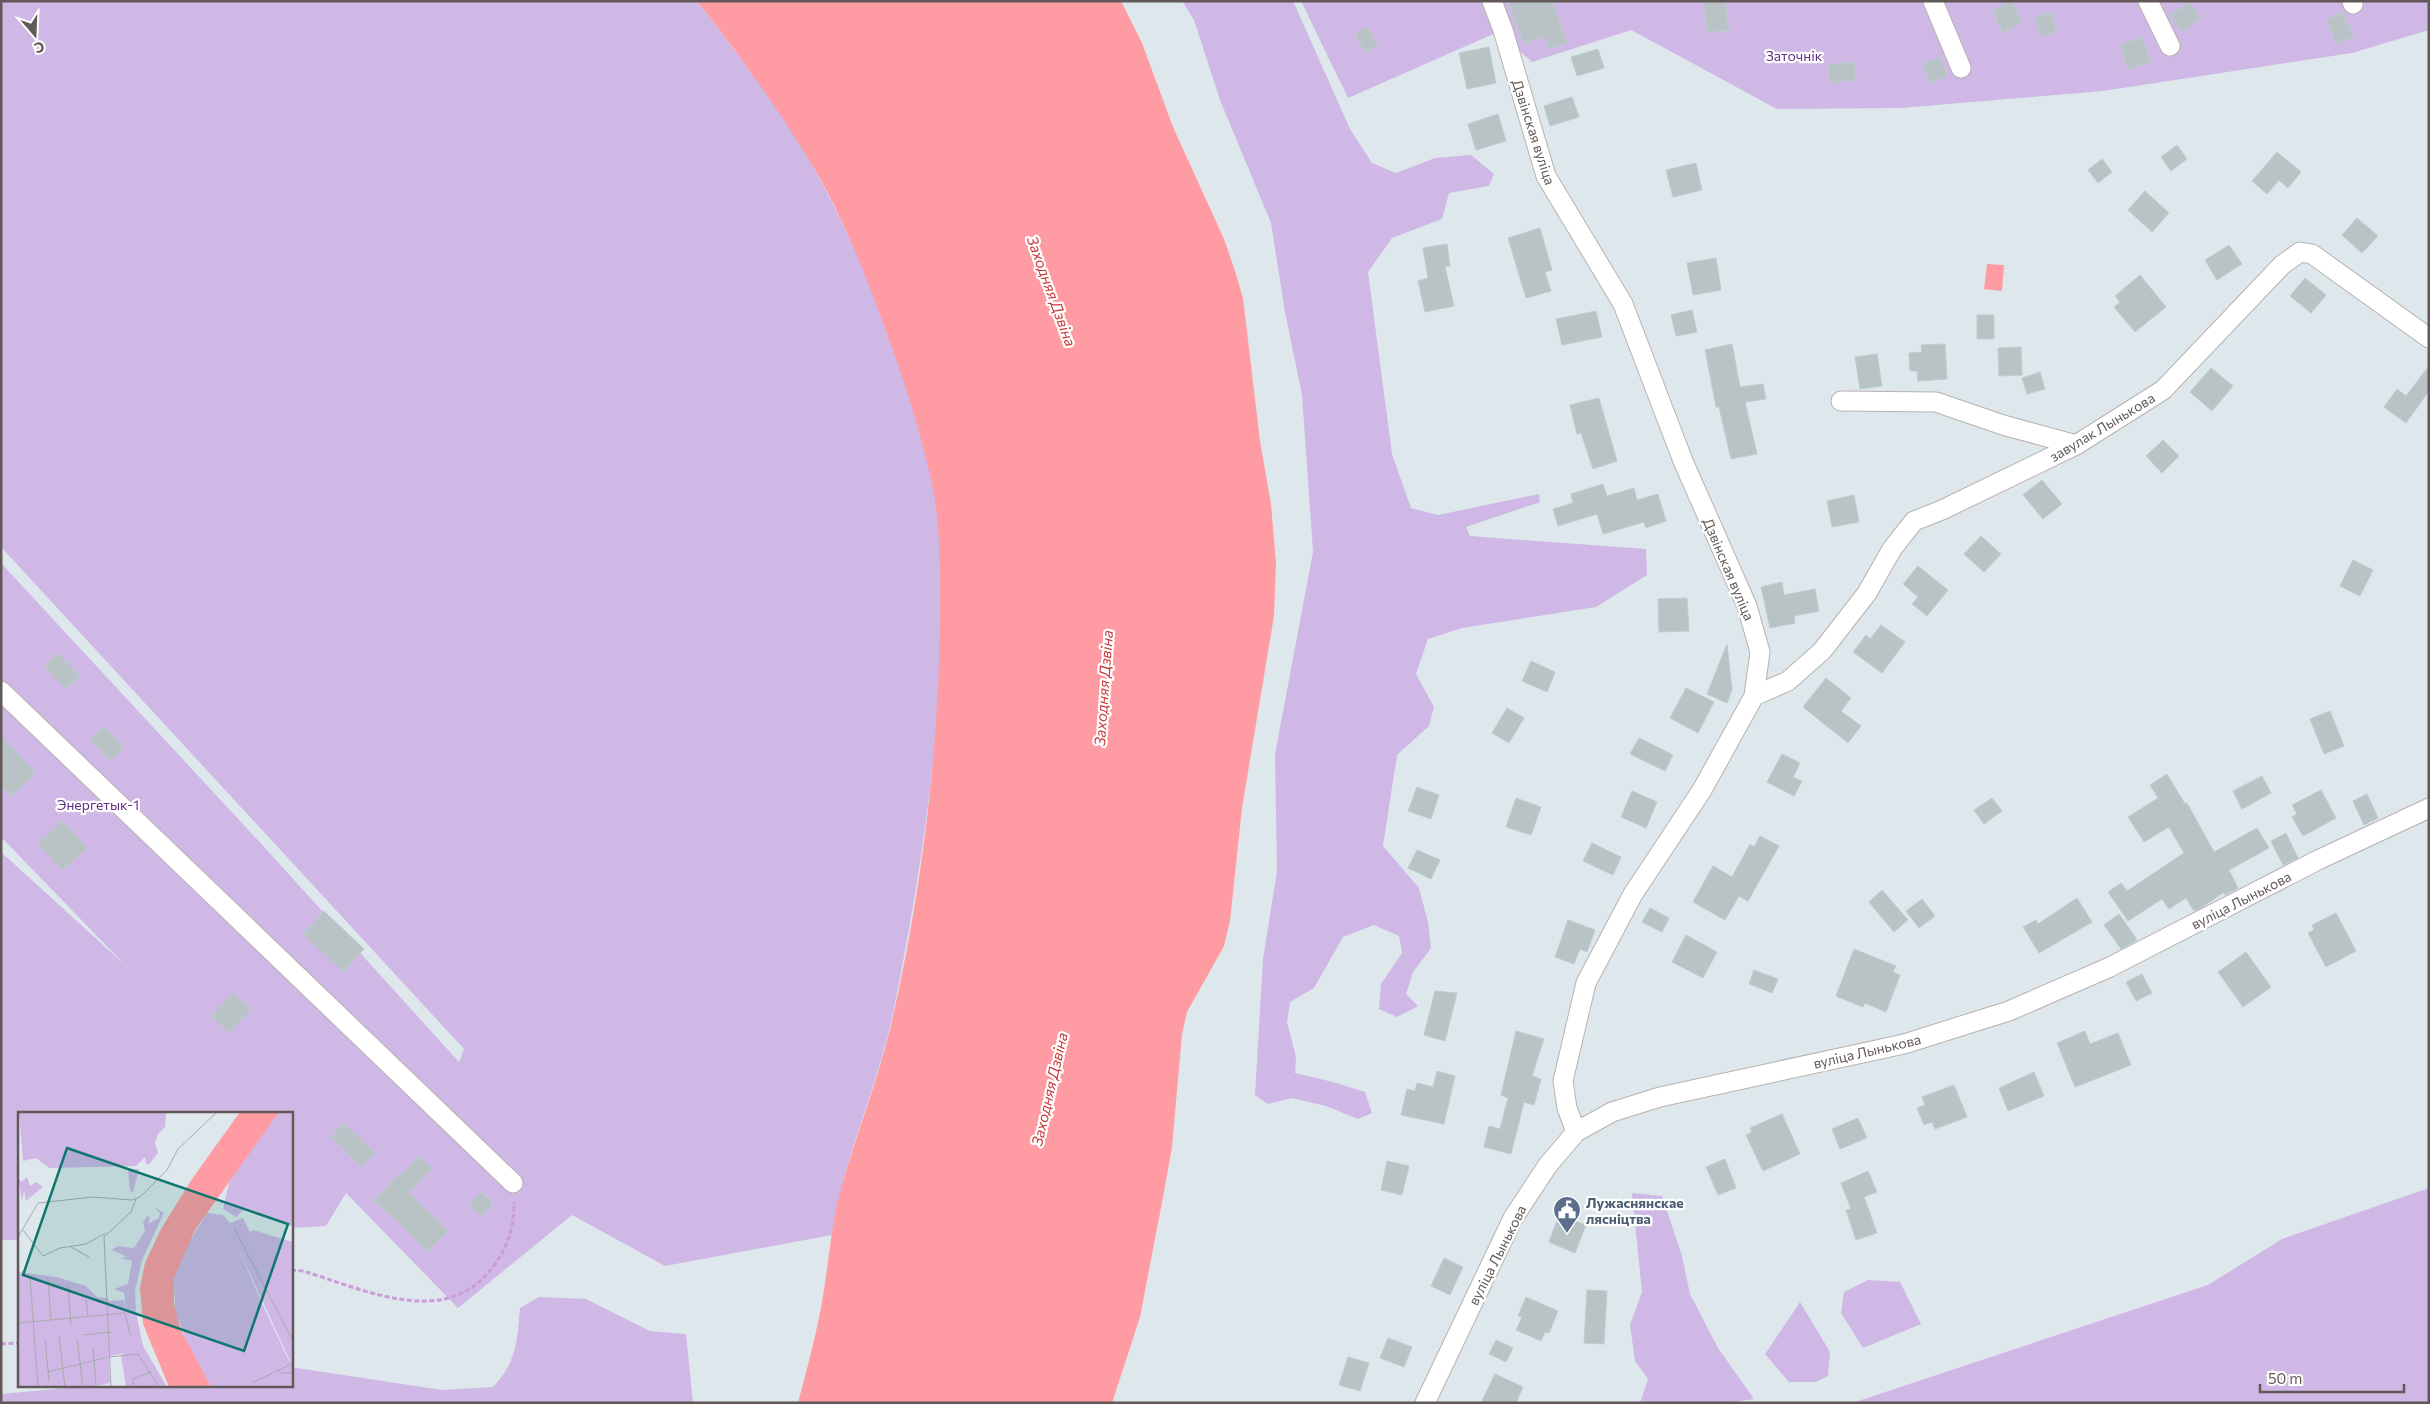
<svg xmlns="http://www.w3.org/2000/svg" width="2430" height="1404" font-family="Commissioner,sans-serif">
	<style>
		.green { fill: #cfb8e6 }
		.water { fill: #ff9ba2 }
		.building { fill: #b9c2c4; stroke: #bccdd1 }
		.lines { fill: none; stroke-linecap: round; stroke-linejoin: round }
		.minor-casing { stroke: #b8b1b0; stroke-width: 21 }
		.path { stroke: #ca9ad9; stroke-width: 3; stroke-dasharray: 5 2.5; stroke-linecap: butt }
		.minor { stroke: #fff; stroke-width: 19 }
		.labels { text-anchor: middle; dominant-baseline: central; stroke-width: 4.5; stroke-linejoin: round; paint-order: stroke }
		.park-label { font-size: 14px; fill: #602f88; stroke: #fff }
		.street-label { font-size: 14px; fill: #615857; stroke: #fff }
		.service-label { font-size: 14px; font-weight: bold; fill: #4e5e75; stroke: #fff; text-anchor: start }
		.water-label { font-size: 15px; font-style: italic; fill: #c93937; stroke: #fff }
		.inset-road { fill: none; stroke: #a8aaac; stroke-width: 1 }
		.view { fill: #0f766e; fill-opacity: 0.15; stroke: #0f766e; stroke-width: 2.5 }
		.inset-edge { fill: none; stroke: #615857; stroke-width: 2.5 }
	</style>
	<rect width="100%" height="100%" fill="#dee8ec"/>
	<!-- green -->
	<path class="green" d="M1 1H697C740 57 791 122 823 185 840 217 857 252 870 286 877 304 883 323 890 342 913 401 934 468 939 532 949 688 925 855 894 1008 879 1085 843 1157 832 1235L665 1266 572 1215 458 1308 346 1193 326 1226 291 1228V1113H19V1240H1V852L125 965 1 837V563L266 849 459 1062 464 1049 1 547Z
		M1182 1H1293L1350 129 1372 163 1396 173 1435 158 1471 155 1494 174 1489 186 1449 193 1442 219 1392 238 1368 272 1392 454 1411 508 1438 515 1539 494 1540 502 1466 527 1470 536 1646 549 1647 575 1596 607 1462 628 1428 639 1416 674 1434 707 1429 726 1397 755 1383 846 1419 888 1428 922 1431 948 1413 972 1406 994 1418 1006 1397 1017 1379 1009 1381 984 1402 953 1399 936 1374 925 1343 937 1314 988 1290 1002 1287 1022 1296 1057 1295 1073 1333 1082 1365 1092 1372 1113 1358 1119 1326 1106 1292 1098 1268 1104 1255 1095 1263 959 1277 871 1275 754 1313 552 1302 395 1285 312 1271 223 1220 100 1194 20Z
		M1301 1H2429V30L2352 53 2103 91 1902 108 1777 109 1631 30 1532 62 1498 32 1348 98Z
		M2429 1188V1403H1852L2208 1285 2282 1239Z
		M1632 1193 1662 1196 1682 1256 1690 1294 1718 1348 1754 1399 1727 1403H1640L1648 1379 1635 1361 1630 1325 1642 1292Z
		M1868 1280 1900 1282 1921 1324 1863 1348 1841 1313 1844 1292Z
		M539 1297 586 1299 650 1331 686 1334 693 1403H1V1394L98 1385H291V1368H297L442 1390 493 1387C517 1362 517 1340 520 1308Z
		M1800 1302 1830 1352 1828 1376 1816 1382H1789L1765 1354Z"/>
	<!-- water -->
	<path class="water" d="M697 1H1121L1142 43 1173 127 1224 239 1235 271 1243 298 1260 441 1271 504 1276 563 1274 616 1242 808 1230 921 1224 946 1187 1012 1182 1034 1172 1147 1164 1192 1140 1317 1112 1403H798C807 1369 816 1336 822 1302 829 1263 831 1223 842 1185 857 1132 877 1082 890 1029 921 898 939 751 940 617 940 572 941 527 932 484 921 433 905 383 887 334 866 276 844 218 812 165 778 108 738 53 697 1Z
		M1987 264 2004 265 2002 291 1984 289Z"/>
	<!-- building -->
	<path class="building" d="M1508 1H1552L1567 42 1549 49 1544 36 1524 44Z
		M1703 1H1725L1729 30 1707 33Z
		M2012 1 2022 23 2003 33 1992 11Z
		M2190 2 2201 19 2181 32 2170 15Z
		M2051 12 2057 31 2041 37 2034 17Z
		M2342 12 2354 36 2337 44 2326 20Z
		M1368 27 1378 46 1365 52 1355 34Z
		M2142 37 2151 62 2128 70 2120 45Z
		M1489 47 1496 83 1467 89 1459 53Z
		M1598 49 1604 68 1577 76 1571 57Z
		M1941 57 1948 76 1930 83 1922 64Z
		M1855 62 1856 80 1830 83 1828 65Z
		M1572 97 1579 117 1550 126 1544 106Z
		M1498 114 1506 141 1476 150 1468 124Z
		M2177 145 2187 159 2171 171 2161 157Z
		M2277 152 2301 172 2288 188 2279 180 2267 194 2252 181Z
		M2102 159 2112 172 2098 183 2088 170Z
		M1696 163 1702 190 1673 197 1666 170Z
		M2145 191 2169 213 2152 232 2128 210Z
		M2357 218 2378 236 2362 253 2342 235Z
		M1540 228 1552 270 1545 272 1551 291 1526 298 1508 238Z
		M1447 244 1450 266 1445 267 1454 306 1425 312 1418 281 1428 278 1423 248Z
		M2229 245 2242 264 2217 280 2205 260Z
		M1716 258 1721 290 1693 295 1687 263Z
		M2140 275 2166 307 2135 332 2114 307 2120 302 2115 296Z
		M2305 278 2326 295 2311 313 2290 296Z
		M1692 310 1697 332 1676 336 1671 315Z
		M1596 311 1602 337 1562 345 1556 319Z
		M1977 315H1994V339H1977Z
		M1732 344 1740 387 1763 384 1766 399 1745 402 1757 454 1731 459 1719 407H1716L1705 350Z
		M1945 344 1947 379 1918 381 1917 371H1910L1909 353 1922 352 1921 345Z
		M2021 347 2022 375 1999 376 1998 348Z
		M1877 354 1882 386 1860 389 1855 357Z
		M2429 366V391L2406 423 2384 407 2397 389 2406 396Z
		M2211 368 2233 386 2212 411 2190 392Z
		M2040 372 2045 389 2027 394 2022 378Z
		M1599 398 1617 461 1593 469 1581 433 1577 434 1570 405Z
		M2163 440 2179 456 2162 473 2146 456Z
		M2042 480 2062 504 2043 519 2023 495Z
		M1603 484 1607 496 1634 488 1637 500 1658 494 1666 521 1646 528 1644 522 1603 534 1597 514 1558 526 1553 509 1573 503 1571 494Z
		M1854 495 1859 522 1832 527 1827 501Z
		M1981 536 2001 554 1984 572 1964 554Z
		M2353 560 2373 570 2360 596 2340 586Z
		M1918 566 1948 590 1927 616 1912 604 1918 597 1903 584Z
		M1782 582 1784 595 1815 589 1819 611 1794 616 1795 623 1770 628 1761 587Z
		M1687 598 1689 631 1659 632 1658 599Z
		M1881 625 1905 642 1882 673 1853 652 1866 635 1870 639Z
		M1727 644 1732 690 1727 703 1707 694Z
		M58 653 80 676 66 689 44 666Z
		M1531 661 1555 672 1547 692 1522 681Z
		M1826 678 1851 698 1841 711 1861 726 1848 743 1803 707Z
		M1686 688 1714 702 1698 733 1670 718Z
		M1507 708 1524 718 1509 743 1492 733Z
		M2330 711 2344 746 2324 754 2310 719Z
		M105 727 124 748 110 761 90 739Z
		M1 736 36 773 12 796 1 785Z
		M1639 738 1673 755 1665 771 1630 754Z
		M1782 754 1800 763 1793 777 1802 781 1794 796 1767 782Z
		M2167 774 2185 804 2187 803 2214 852 2257 828 2269 848 2229 870 2238 888 2225 895 2224 892 2201 908 2194 911 2186 898 2169 909 2162 899 2128 921 2108 892 2121 883 2127 891 2184 853 2169 827 2144 842 2128 817 2158 798 2150 785Z
		M2262 776 2271 793 2242 809 2233 791Z
		M1417 787 1439 795 1431 819 1408 811Z
		M2321 790 2336 818 2303 836 2292 817 2297 814 2292 805Z
		M1632 791 1657 802 1646 828 1621 817Z
		M2367 794 2378 818 2364 825 2353 801Z
		M1516 798 1541 807 1531 835 1506 827Z
		M1992 798 2002 811 1984 824 1974 810Z
		M62 821 87 848 63 870 38 844Z
		M2286 833 2298 858 2283 865 2271 841Z
		M1760 836 1779 846 1748 901 1739 896 1725 920 1693 902 1713 866 1732 877 1750 844 1754 847Z
		M1592 843 1621 857 1613 875 1583 861Z
		M1417 850 1440 860 1431 879 1408 868Z
		M1882 890 1908 920 1894 932 1869 902Z
		M2077 898 2092 922 2039 953 2023 927 2036 920 2038 924Z
		M1922 899 1935 916 1919 928 1906 911Z
		M1650 908 1669 918 1662 932 1642 922Z
		M324 911 364 949 343 972 303 934Z
		M2336 913 2356 951 2326 967 2308 933 2314 930 2312 925Z
		M2119 914 2137 940 2121 949 2104 925Z
		M1568 920 1595 930 1587 952 1580 949 1574 964 1555 957Z
		M1686 935 1717 952 1703 978 1672 962Z
		M1854 949 1896 966 1893 972 1900 975 1886 1012 1865 1003 1863 1007 1836 996Z
		M2246 952 2271 987 2243 1007 2218 972Z
		M1754 970 1778 979 1772 993 1749 984Z
		M2142 974 2152 993 2136 1001 2126 982Z
		M1435 991 1457 993 1445 1041 1424 1035Z
		M233 993 251 1010 229 1033 211 1016Z
		M1516 1031 1544 1039 1532 1076 1541 1079 1534 1105 1524 1102 1511 1154 1484 1147 1489 1126 1500 1129 1508 1098 1501 1095Z
		M2085 1031 2090 1044 2118 1033 2131 1065 2075 1087 2057 1043Z
		M1437 1071 1455 1076 1444 1124 1401 1115 1407 1089 1415 1091 1417 1083 1433 1087Z
		M2034 1072 2044 1096 2008 1111 1999 1088Z
		M1954 1085 1967 1117 1935 1129 1932 1122 1924 1125 1917 1108 1925 1105 1922 1097Z
		M1782 1114 1800 1154 1763 1171 1746 1135 1752 1132 1750 1128Z
		M1858 1118 1867 1138 1840 1149 1832 1129Z
		M344 1123 375 1153 361 1167 331 1137Z
		M419 1156 432 1168 409 1193 448 1231 427 1252 403 1226 374 1201 399 1173 401 1175Z
		M1725 1159 1736 1188 1718 1195 1706 1167Z
		M1387 1161 1409 1166 1402 1195 1381 1190Z
		M1868 1171 1877 1192 1864 1197 1877 1233 1856 1240 1846 1210 1851 1209 1841 1183Z
		M481 1192 493 1203 481 1216 469 1205Z
		M1559 1215 1586 1225 1575 1253 1549 1242Z
		M1444 1258 1463 1267 1450 1295 1431 1286Z
		M1587 1290 1607 1291 1604 1344 1584 1343Z
		M1526 1297 1558 1311 1549 1333 1545 1332 1541 1341 1516 1330 1522 1317 1518 1316Z
		M1388 1338 1412 1347 1404 1367 1380 1358Z
		M1496 1340 1513 1348 1506 1362 1489 1354Z
		M1348 1357 1369 1363 1360 1391 1339 1385Z
		M1495 1374 1523 1387 1516 1403H1481Z"/>
	<g class="lines">
		<defs>
			<path id="minor" d="M1492 1 1503 30 1546 176 1623 304 1683 461 1747 606 1760 652 1754 696 1702 790 1633 894 1586 983 1563 1081 1567 1108 1576 1132
				M1933 1 1961 68
				M2148 1 2170 46
				M2352 1 2353 4
				M1841 401 1936 402 2003 425 2076 445
				M1 691 513 1183
				M1754 696 1788 681 1822 651 1867 593 1892 549 1914 521 1942 510 2076 445 2163 390 2282 265 2300 252 2312 254 2429 338
				M1425 1403 1513 1218 1548 1165 1576 1132 1612 1112 1660 1097 1904 1044 2009 1011 2110 967 2318 860 2429 808"/>
		</defs>
		<!-- minor casing -->
		<use href="#minor" class="minor-casing"/>
		<!-- path -->
		<path class="path" d="M291 1270 303 1271C363 1289 445 1330 492 1268 508 1248 514 1227 514 1202
			M1 1344 19 1343"/>
		<!-- minor -->
		<use href="#minor" class="minor"/>
	</g>
	<!-- icons -->
	<defs>
		<symbol id="civic-pin" viewBox="-11 -11 22 30"><path d="M0 17L-7.5 6A9.5 9.5 0 1 1 7.5 6Z" fill="#5c6f8a" stroke="#fff"/><path d="M-.6-6.5H3V-4.5H.6V-3L4-1V1h2V6H-6V1h2V-1L-.6-3ZM-1.2 2.5V6h2.4V2.5Z" fill="#fff"/></symbol>
	</defs>
	<g fill-rule="evenodd">
		<use href="#civic-pin" x="1551" y="1194" width="32" height="43"/>
	</g>
	<g class="labels">
		<!-- park labels -->
		<g class="park-label">
			<text x="1794" y="55">Заточнік</text>
			<text x="98" y="804">Энергетык-1</text>
		</g>
		<!-- street labels -->
		<g class="street-label">
			<text transform="translate(1534 132) rotate(72)">Дзвінская вуліца</text>
			<text transform="translate(2102 427) rotate(-31)">завулак Лынькова</text>
			<text transform="translate(1729 569) rotate(67)">Дзвінская вуліца</text>
			<text transform="translate(2241 900) rotate(-27)">вуліца Лынькова</text>
			<text transform="translate(1867 1051) rotate(-13)">вуліца Лынькова</text>
			<text transform="translate(1497 1255) rotate(-63)">вуліца Лынькова</text>
		</g>
		<!-- service labels -->
		<g class="service-label">
			<text x="1586" y="1202">Лужаснянскае<tspan x="1586" dy="16">лясніцтва</tspan></text>
		</g>
		<!-- water labels -->
		<g class="water-label">
			<text transform="translate(1052 291) rotate(70)">Заходняя Дзвіна</text>
			<text transform="translate(1103 688) rotate(-86)">Заходняя Дзвіна</text>
			<text transform="translate(1049 1089) rotate(-77)">Заходняя Дзвіна</text>
		</g>
	</g>
	<!-- overview -->
	<g transform="translate(18 1112)">
		<rect width="275" height="275" fill="#dee8ec"/>
		<path d="M1 0H147L148 1 147 15 140 22 137 31 140 41 131 52H128L127 45 118 54 31 56 18 46 5 49ZM261 0H275V114L225 98 218 105 205 97 212 67ZM110 57H121L115 80 112 79ZM0 64 3 70 9 65 12 74 18 70 25 75 8 89 6 79 4 89ZM136 95 146 101 124 148 117 179 118 200 125 234 149 275H108L103 243 107 241 91 244 92 271 75 275H1L0 160 38 165 68 174 79 185 89 186 91 189 106 188 108 198 106 181 96 177 110 172 114 149 102 146 109 145 94 138 100 134 116 136 127 119 125 111 129 104 132 105 130 112 141 106 142 101ZM189 101 205 103 212 111 225 106 232 120 235 118 275 130V275H193L173 241 157 199 156 166 168 135ZM217 129 272 249H271L243 189Z" fill="#cfb8e6" fill-rule="evenodd"/>
		<path d="M222 0H261L177 118 156 166V192L162 216 193 275H151L125 212 122 176 127 151 143 117 174 67Z" fill="#ff9ba2"/>
		<path class="inset-road" d="M216 116 275 229M5 118 25 144 42 136 68 132 88 121M0 125 20 91 75 85 114 88 122 85 149 58 160 37 199 0M53 135 71 145M12 165 20 275M30 167 33 207M50 172 53 213M68 187 70 205M0 211 107 201 112 223M65 223 93 220M41 224 47 275M59 226 65 275M27 227 31 269M75 236 78 273M91 245 120 242 141 275M260 258 263 261H275M29 260 87 246M234 271 275 251M93 275 86 125 113 100 118 87M116 275 115 267 133 260"/>
		<path class="view" d="M49 36 270 112 226 239 5 163Z"/>
		<rect width="275" height="275" class="inset-edge"/>
	</g>
	<!-- border -->
	<rect width="2430" height="1404" fill="none" stroke="#615857" stroke-width="5"/>
	<!-- north arrow -->
	<g transform="translate(35 35) rotate(161)" stroke="#ffffff" stroke-width="4" paint-order="stroke">
	<path d="M0-4L9 19L0 12L-9 19Z" fill="#615857"/>
	<text y="-8" font-size="14" font-weight="bold" text-anchor="middle" fill="#615857">С</text>
	</g>
	<!-- scale -->
	<path d="M2260 1384v8h144v-8" fill="none" stroke="#615857" stroke-width="2.5"/>
	<text x="2268" y="1384" font-size="15" fill="#615857" stroke="#ffffff" stroke-width="4" paint-order="stroke">50 m</text>
</svg>
